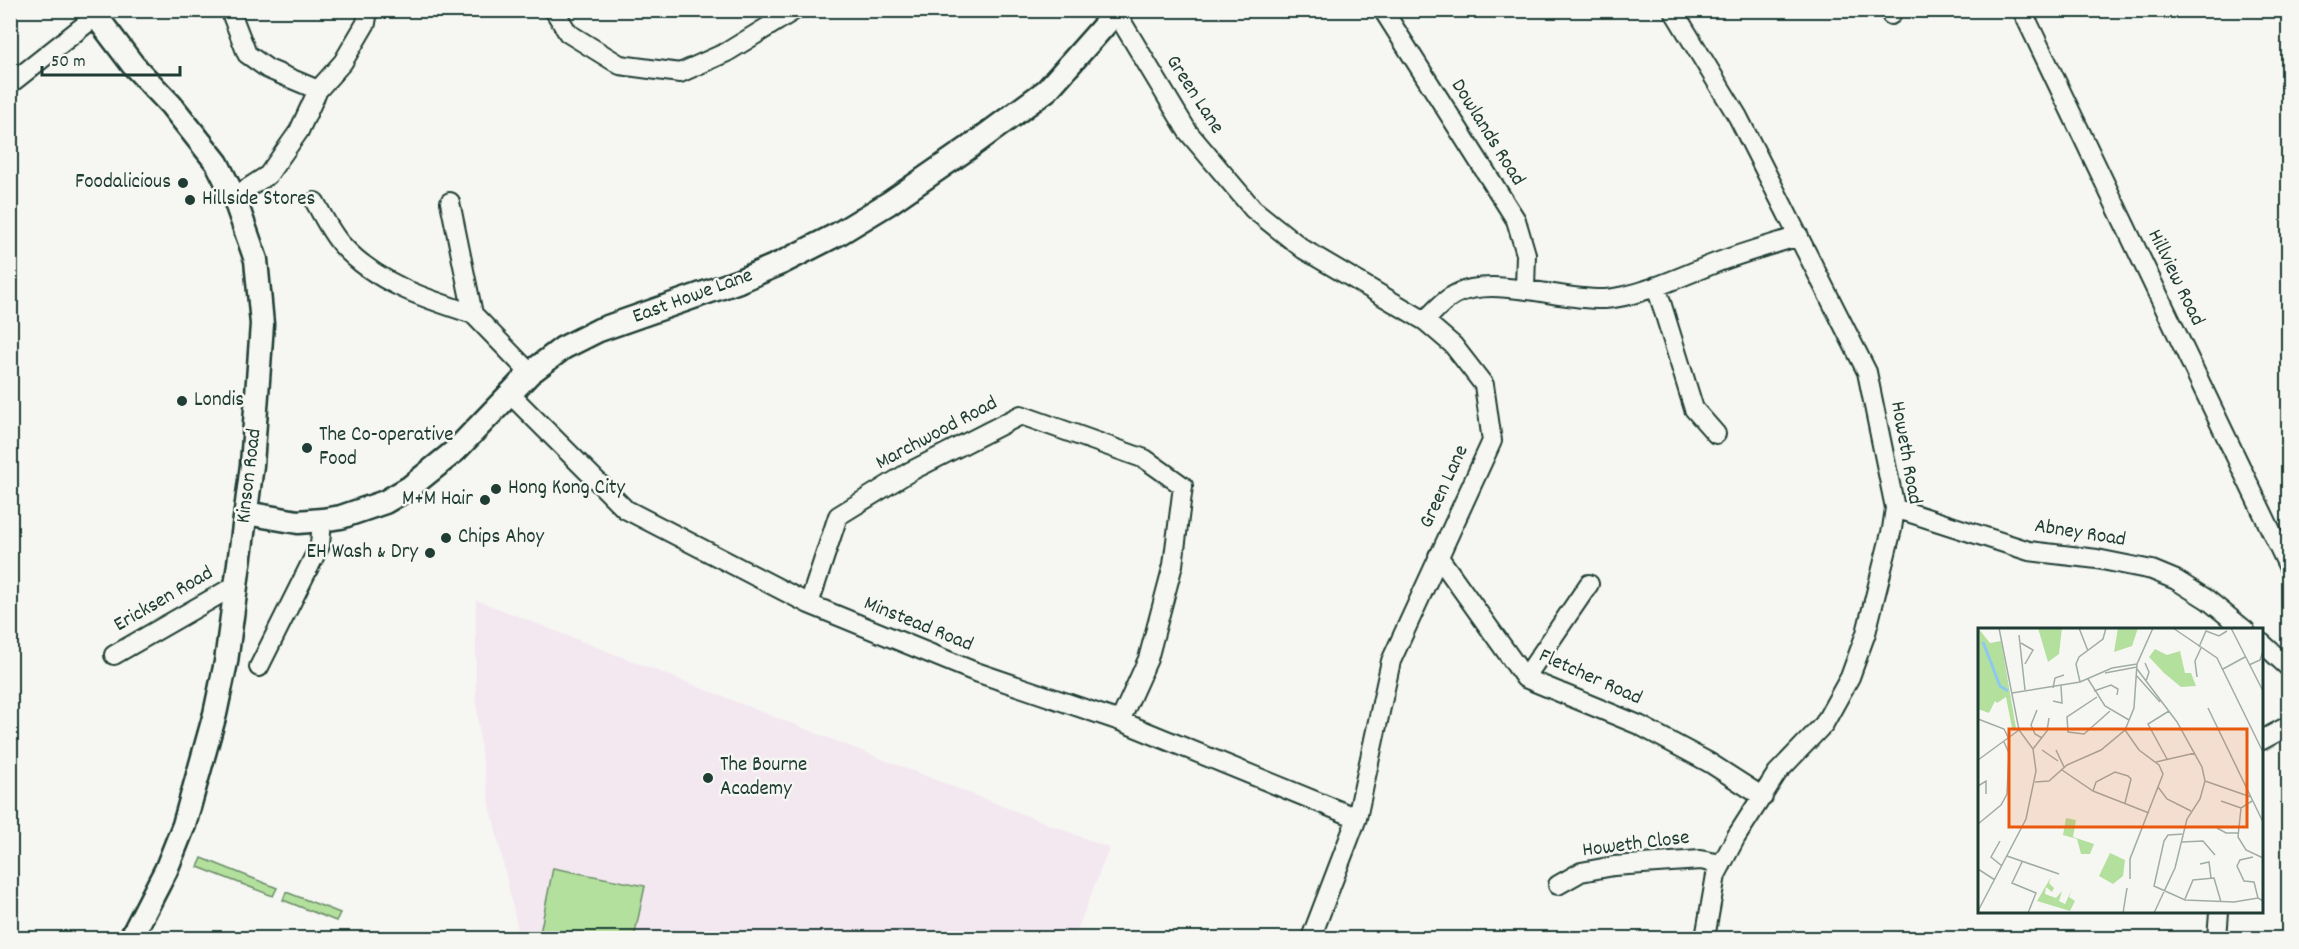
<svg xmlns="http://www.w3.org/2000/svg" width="2299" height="949" font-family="Dekko,sans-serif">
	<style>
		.built { fill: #f3e7f0 }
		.green { fill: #b4e09e; stroke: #6a8e69; stroke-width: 1.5 }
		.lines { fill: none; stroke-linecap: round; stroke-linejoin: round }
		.minor-casing { stroke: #1f3d34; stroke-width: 22 }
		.tertiary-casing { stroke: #1f3d34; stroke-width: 27 }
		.minor { stroke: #f6f6f2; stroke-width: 18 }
		.tertiary { stroke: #f6f6f2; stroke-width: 22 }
		.poi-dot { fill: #1f3d34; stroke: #f6f6f2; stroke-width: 2 }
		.labels { text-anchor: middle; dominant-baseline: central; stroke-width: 5; stroke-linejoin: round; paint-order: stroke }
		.street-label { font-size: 21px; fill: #1f3d34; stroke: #f6f6f2 }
		.poi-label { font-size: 21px; fill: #1f3d34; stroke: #f6f6f2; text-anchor: start }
		.inset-river { fill: none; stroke: #8fc8ee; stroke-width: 3 }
		.inset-road { fill: none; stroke: #a0aca6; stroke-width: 1.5 }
		.view { fill: #e8590c; fill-opacity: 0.15; stroke: #e8590c; stroke-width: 3 }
		.inset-edge { fill: none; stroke: #1f3d34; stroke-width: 3 }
	</style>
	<rect width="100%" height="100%" fill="#f6f6f2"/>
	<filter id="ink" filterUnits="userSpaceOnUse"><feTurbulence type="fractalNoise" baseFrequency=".0167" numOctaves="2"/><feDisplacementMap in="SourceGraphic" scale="12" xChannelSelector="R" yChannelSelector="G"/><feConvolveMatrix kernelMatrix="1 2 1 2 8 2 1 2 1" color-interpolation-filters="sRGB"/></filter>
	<g filter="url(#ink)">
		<!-- built -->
		<path class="built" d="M476 600 1109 848 1074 938H519V934L490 804 481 752 476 696Z"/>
		<!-- green -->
		<path class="green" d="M202 858 277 888 273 896 198 867Z
			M553 868 645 886 634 938H539Z
			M286 892 340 913 336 921 283 900Z"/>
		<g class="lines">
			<defs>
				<path id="minor" d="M230 10 247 54 268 69 318 90
					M554 10 568 33 620 65 680 73 727 52 795 10
					M1383 10 1516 220 1526 254 1525 289
					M1673 10 1738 117 1867 372 1895 508 1892 529 1866 633 1850 677 1824 724 1777 773 1736 837 1716 875 1705 938
					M1889 10 1891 15
					M2022 10 2288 566
					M1117 14 1188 132 1253 209 1303 249 1425 321 1453 345 1484 385 1492 441 1391 661 1357 818 1311 938
					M10 84 96 16
					M234 197 268 175 299 131 318 90 343 62 366 23 368 10
					M315 202C323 216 331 233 342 245 376 283 426 299 473 314
					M450 202 473 314 530 373
					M1656 286 1694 409 1716 434
					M1425 321C1434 311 1444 300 1456 294 1494 275 1562 301 1605 299 1638 297 1682 276 1713 264 1741 253 1771 245 1799 236
					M510 394 625 509 809 604 973 671 1120 721 1357 818
					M1895 508 2029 551 2097 559 2152 570 2176 580 2208 600 2245 630
					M1438 556 1525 678 1639 725 1710 763 1763 797
					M809 604 838 516 911 471 1021 415 1145 459 1183 486 1173 565 1148 659 1120 721
					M2262 643 2288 667
					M114 655 236 585
					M259 667 320 545 322 520
					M1525 678 1589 584
					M2262 740 2288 726
					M1558 885 1581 872 1614 866 1700 860 1722 864
					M2217 938 2219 912"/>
				<path id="tertiary" d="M95 10 96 16 133 65 171 105 217 163 234 197 256 260 262 324 252 465 226 662 215 714 184 825 166 870 131 938
					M246 513 298 522 322 520 341 517 385 502 409 488 455 451 530 373 563 348 599 330 739 281 781 263 838 234 889 203 967 149 1047 90 1118 10"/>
			</defs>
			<!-- minor casing -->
			<use href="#minor" class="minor-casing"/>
			<!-- tertiary casing -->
			<use href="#tertiary" class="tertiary-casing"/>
			<!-- minor -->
			<use href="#minor" class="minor"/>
			<!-- tertiary -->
			<use href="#tertiary" class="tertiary"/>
		</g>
	</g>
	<!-- markers -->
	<g class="poi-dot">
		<circle cx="183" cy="183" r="6"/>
		<circle cx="190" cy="200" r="6"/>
		<circle cx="182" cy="401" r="6"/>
		<circle cx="307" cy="448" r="6"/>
		<circle cx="496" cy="489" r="6"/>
		<circle cx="485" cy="500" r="6"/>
		<circle cx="446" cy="538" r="6"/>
		<circle cx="430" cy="553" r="6"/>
		<circle cx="708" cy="778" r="6"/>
	</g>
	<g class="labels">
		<!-- street labels -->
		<g class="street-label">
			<text transform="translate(1194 95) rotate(57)">Green Lane</text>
			<text transform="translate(1487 133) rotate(58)">Dowlands Road</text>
			<text transform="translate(2175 278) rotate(64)">Hillview Road</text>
			<text transform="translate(693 297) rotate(-20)">East Howe Lane</text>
			<text transform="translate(937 434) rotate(-28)">Marchwood Road</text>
			<text transform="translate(1905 453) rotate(80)">Howeth Road</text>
			<text transform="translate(250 476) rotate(-83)">Kinson Road</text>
			<text transform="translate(1445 487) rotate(-65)">Green Lane</text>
			<text transform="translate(2080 534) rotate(9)">Abney Road</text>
			<text transform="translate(164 600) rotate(-30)">Ericksen Road</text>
			<text transform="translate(918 625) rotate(22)">Minstead Road</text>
			<text transform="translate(1590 678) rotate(24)">Fletcher Road</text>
			<text transform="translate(1636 845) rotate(-7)">Howeth Close</text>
		</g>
		<!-- poi labels -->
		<g class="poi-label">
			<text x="171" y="183" text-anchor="end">Foodalicious</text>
			<text x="202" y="200">Hillside Stores</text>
			<text x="194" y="401">Londis</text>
			<text x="319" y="436">The Co-operative<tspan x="319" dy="24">Food</tspan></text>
			<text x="508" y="489">Hong Kong City</text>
			<text x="473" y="500" text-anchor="end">M+M Hair</text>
			<text x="458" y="538">Chips Ahoy</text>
			<text x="418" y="553" text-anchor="end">EH Wash &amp; Dry</text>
			<text x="720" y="766">The Bourne<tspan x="720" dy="24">Academy</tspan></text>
		</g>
	</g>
	<!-- overview -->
	<g transform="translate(1978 628)">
		<rect width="285" height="285" fill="#f6f6f2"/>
		<path d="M0 0 12 15 23 13 38 100H34L28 69 19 75 17 73 11 85 0 81ZM60 0H84L81 26 70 34ZM140 0H160L154 18 136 24ZM177 21 189 27 202 23 207 45H213L218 58 203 59 186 45 171 29ZM88 190 98 192 95 209 116 216 112 226H103L99 211 85 207ZM132 225 147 232 145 248 135 256 121 248ZM73 249 71 255 76 260 74 264 68 259 67 266 78 270 84 263 81 273 87 276 94 261 91 269 97 273 92 283 59 273Z" fill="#b4e09e"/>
		<path class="inset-river" d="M5 14 22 58 30 63"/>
		<path class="inset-road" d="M101 0 110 23M195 0 239 30 285 124M253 0 285 63M41 7 47 62M43 15 55 22 47 36M221 19 228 3 241 8 249 3M167 35 171 44 168 53M271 37 282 32 285 23M159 41 199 94 224 139 227 153 222 171 209 191 197 240 176 285M245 41 267 29M127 45 159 39M158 47 182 74M219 49 217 33 223 20M110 51 127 78 151 92M102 54 98 36 101 29 125 11 128 0M75 60 77 50 86 47M116 63 133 57 140 61 139 67M34 65 102 54 134 40 159 36M119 69 89 89 90 104 106 106 132 83M75 73 84 75 83 58M230 80 285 194M59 82 53 97 57 106 64 110M0 91 26 101 31 111M147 102 161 122 181 137 185 146 152 231V251M55 121 69 103 71 90M64 122 80 133M78 122 86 139M189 131 170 96 191 83M0 132 41 102M178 134 217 125M84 142 115 163 171 185M227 153 273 169M57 154 71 153 89 137 123 122 147 102 156 80 159 36 175 0M0 158 8 153V166M180 159 189 171 213 183M115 163 118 154 137 144 150 148 153 151 147 175M243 173 263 180M274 173 263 180 260 209 268 222 285 230M0 196 23 177 29 166 31 125 26 114M239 200 248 205H260M206 206 190 207 186 213 176 258 207 272 256 274 280 270 285 273M22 213 13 229 24 238M204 214 225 213 237 227M29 228 81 246M275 229 262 232 259 238 266 253 276 254 280 270M44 234 34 255 58 265 50 285M222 236 231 234 233 250M0 241 17 252M207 271 215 252 236 250 243 274M0 283 48 191 58 143 55 121 41 102 21 0M145 285 149 260"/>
		<path class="view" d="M31 101H269V199H31Z"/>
		<rect width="285" height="285" class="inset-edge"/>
	</g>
	<!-- margin -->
	<rect width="2299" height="949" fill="none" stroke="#f6f6f2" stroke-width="36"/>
	<rect x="18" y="18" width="2263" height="913" fill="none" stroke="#1f3d34" stroke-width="2" filter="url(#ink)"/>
	<!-- scale -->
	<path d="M42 66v9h138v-9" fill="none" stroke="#1f3d34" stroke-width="3"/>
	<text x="51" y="66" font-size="18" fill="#1f3d34" stroke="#f6f6f2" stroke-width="4.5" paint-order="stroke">50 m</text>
</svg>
